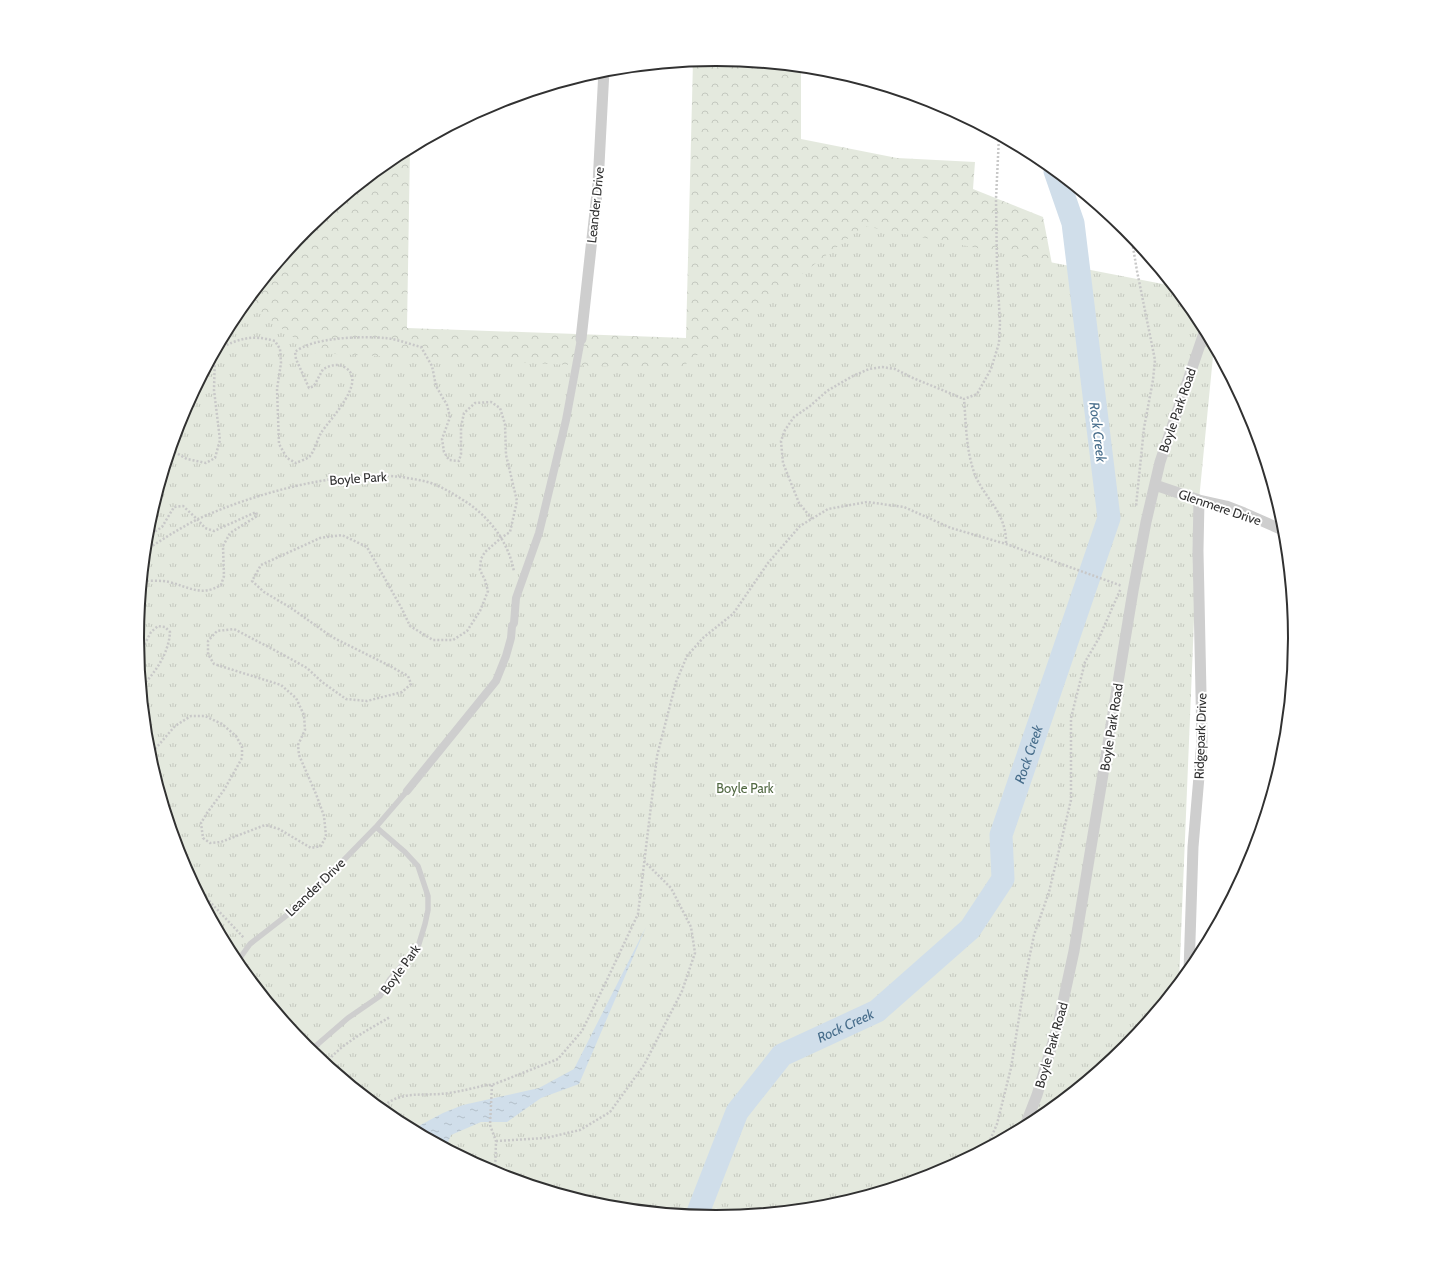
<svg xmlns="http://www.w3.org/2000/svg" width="1433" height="1276" font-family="Cabin,sans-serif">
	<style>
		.forest { fill: url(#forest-crowns) }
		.park { fill: url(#park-tufts) }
		.water { fill: url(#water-ripples) }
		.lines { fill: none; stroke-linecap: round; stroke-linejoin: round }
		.river { stroke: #d0deea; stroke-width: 23 }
		.path { stroke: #c8c8c8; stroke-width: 2.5; stroke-dasharray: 2 2; stroke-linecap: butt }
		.service { stroke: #cecece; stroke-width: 5.5 }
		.pedestrian { stroke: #cecece; stroke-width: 8 }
		.minor { stroke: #cecece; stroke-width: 11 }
		.labels { text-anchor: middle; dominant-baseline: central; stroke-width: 4; stroke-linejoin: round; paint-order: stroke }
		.street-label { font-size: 13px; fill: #313131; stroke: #fff }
		.park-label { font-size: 13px; fill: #526943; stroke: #fff }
		.water-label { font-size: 14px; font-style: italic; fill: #476d8b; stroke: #fff }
		.rim { fill: none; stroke: #313131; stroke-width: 2 }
	</style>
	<defs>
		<pattern id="forest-crowns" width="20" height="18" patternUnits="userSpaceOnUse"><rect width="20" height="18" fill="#e4e9de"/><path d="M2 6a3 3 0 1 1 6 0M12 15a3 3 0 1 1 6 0" fill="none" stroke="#c4c8bf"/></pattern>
		<pattern id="park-tufts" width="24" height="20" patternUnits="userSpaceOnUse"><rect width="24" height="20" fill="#e4e9de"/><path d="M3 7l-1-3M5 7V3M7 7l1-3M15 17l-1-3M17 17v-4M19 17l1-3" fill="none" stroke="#c4c8bf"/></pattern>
		<pattern id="water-ripples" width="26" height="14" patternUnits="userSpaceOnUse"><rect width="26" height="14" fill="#d0deea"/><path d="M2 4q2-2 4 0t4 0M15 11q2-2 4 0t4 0" fill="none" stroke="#b3bfc9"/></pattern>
	</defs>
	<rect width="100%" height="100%" fill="#fff"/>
	<!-- forest -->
	<path class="forest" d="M717 59 801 67V139L897 158 975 162 973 189 1043 217 1079 406 235 959 181 859 149 751 138 638 149 525 182 416 235 316 307 228 395 156 410 149 407 328 686 338 693 61Z"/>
	<!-- park -->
	<path class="park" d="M864 226 1173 286 1198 317 1214 346 1199 500 1179 983 1126 1048 1038 1120 938 1173 829 1206 716 1217 603 1206 495 1173 395 1119 307 1047 235 959 181 859 149 751 138 638 149 525 182 416 235 316 247 302 314 353 678 370Z"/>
	<!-- water -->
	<path class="water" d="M646 927 579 1084 541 1098 507 1122H481L451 1135 446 1147 413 1129 443 1113 463 1105 539 1088 574 1069Z"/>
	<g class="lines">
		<!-- river -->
		<path class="river" id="s1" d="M697 1215 737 1112 782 1055 877 1011 970 929 1003 879 1001 835 1109 518 1073 223 1055 171"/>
		<!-- path -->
		<path class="path" d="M999 136 996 199 997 267 1000 323 999 343 991 369 977 394 964 399C966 424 966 451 975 475 985 499 1007 513 1006 544
			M1131 235 1137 271 1155 360 1153 380 1144 428 1136 506
			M171 450 187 459 206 463 215 458 220 440 214 390 215 355
			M812 519 799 503 783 463 781 441 785 430 794 417 810 406 827 391 853 376 869 369 882 367 895 369 913 378 964 399
			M146 550C163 539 180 528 198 519 255 493 350 466 413 479 419 480 425 481 431 483 442 487 452 493 463 500 488 515 509 542 514 572
			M143 581C151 581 161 580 169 582 189 587 201 597 221 585L224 576 223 546 230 533 254 518 257 516 256 512 214 531 205 528 198 520 183 506 174 507 162 527 148 536
			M139 655 151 632 158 626 165 627 170 632C169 652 156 672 142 686
			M150 755 175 726 191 716H205L222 724 236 736 242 747V758L224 790 207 813 201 823 203 838 210 843 221 842 265 825 279 829 311 848 321 846 326 836 324 816 316 794 299 755 298 745 305 730 304 715 296 698 281 685 214 664 208 654V641L217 631 234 629 280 653 307 668 322 682 346 699 367 701 402 692 411 684 408 676 390 666 332 637 291 608 264 592 252 581 261 565 320 538 342 535 367 547 402 609 410 626 433 640H453L467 631 480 611 488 591 485 580 480 570 481 559 485 552 501 538 510 532 517 501 506 455 505 424 500 408 491 402 475 403 464 413 461 427V454L459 461 449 460 444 452 442 439 450 417 447 405 436 386 432 366 421 347C409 344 397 339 385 338 363 336 313 337 295 352L296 359 309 388 314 386 323 369C331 365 339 363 346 368 367 382 330 419 321 433 317 440 315 450 310 456 307 459 300 461 296 463L287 458 279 444 277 389 281 363 280 349 275 341C251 334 239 339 218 349
			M198 889 244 938
			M326 1063C342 1043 368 1030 390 1017
			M492 1085 490 1125 496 1141 495 1173
			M381 1108C402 1089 424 1097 449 1093 462 1091 474 1088 486 1085H492L558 1059 582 1031 605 984 638 914 657 756 676 682 687 656 704 637 733 614 768 563 800 526 828 509 867 502 904 507 951 528 1006 544 1122 586
			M496 1141 546 1138 580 1130 610 1112 644 1065 682 991 695 953 691 927 671 888 644 861
			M987 1147 997 1124 1011 1068 1026 974 1034 935 1049 892 1071 800V718L1085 662 1099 638 1121 588"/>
		<!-- service -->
		<path class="service" d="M237 962 250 944 300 905 376 827 407 791
			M311 1050 348 1018 380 996 390 979 418 947 425 924 428 910V896L418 866 405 852 376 827"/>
		<!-- pedestrian -->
		<path class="pedestrian" d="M407 791 496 681 506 656 511 638 512 626 514 623 516 598 539 533 566 420 581 339"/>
		<!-- minor -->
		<path class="minor" d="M581 339 598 184 604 70
			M1155 485 1199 500 1226 506 1244 513 1285 531
			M1189 971 1193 847 1202 741 1198 551 1199 500
			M1025 1126 1037 1095 1058 1025 1074 951 1133 591 1146 522 1160 462 1205 330"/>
	</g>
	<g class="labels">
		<!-- street labels -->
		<g class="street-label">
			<text transform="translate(595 205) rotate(-84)">Leander Drive</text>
			<text transform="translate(1177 410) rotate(-71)">Boyle Park Road</text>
			<text transform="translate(358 478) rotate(-4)">Boyle Park</text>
			<text transform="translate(1220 507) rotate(19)">Glenmere Drive</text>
			<text transform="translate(1111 727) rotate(-81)">Boyle Park Road</text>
			<text transform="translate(1200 736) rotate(-88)">Ridgepark Drive</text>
			<text transform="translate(315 887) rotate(-44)">Leander Drive</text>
			<text transform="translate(400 969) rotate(-54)">Boyle Park</text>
			<text transform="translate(1051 1045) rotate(-74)">Boyle Park Road</text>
		</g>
		<!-- park labels -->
		<g class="park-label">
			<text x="745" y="788">Boyle Park</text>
		</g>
		<!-- water labels -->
		<g class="water-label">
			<text transform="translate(1098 432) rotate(83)">Rock Creek</text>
			<text stroke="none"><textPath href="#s1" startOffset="601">Rock Creek</textPath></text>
			<text stroke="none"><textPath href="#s1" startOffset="253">Rock Creek</textPath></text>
		</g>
	</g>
	<!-- crop -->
	<path d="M0 0H1433V1276H0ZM144 638a572 572 0 1 1 1144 0a572 572 0 1 1-1144 0Z" fill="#fff" fill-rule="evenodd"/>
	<path class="rim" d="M144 638a572 572 0 1 1 1144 0a572 572 0 1 1-1144 0Z"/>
</svg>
